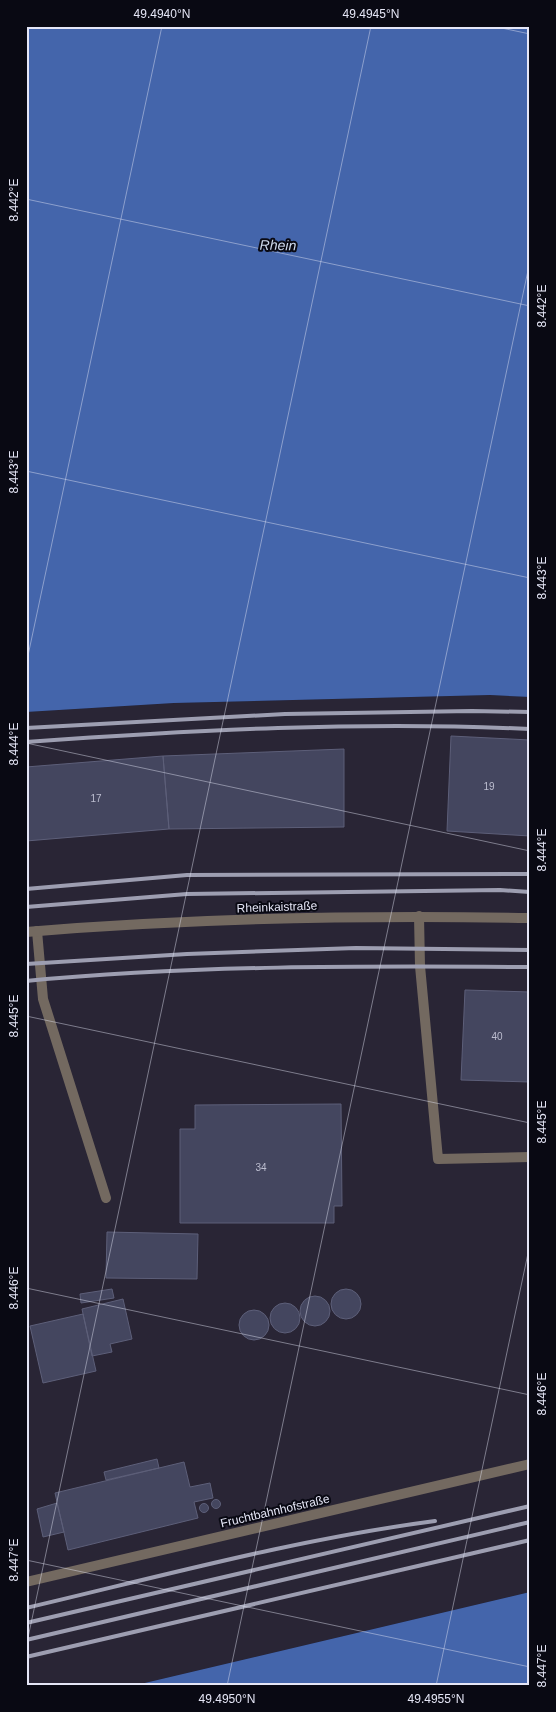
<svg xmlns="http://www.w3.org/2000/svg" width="556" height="1712" font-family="Arial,sans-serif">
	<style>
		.industrial { fill: #292535 }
		.water { fill: #4465ab }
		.building { fill: #44465f; stroke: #5d5f79 }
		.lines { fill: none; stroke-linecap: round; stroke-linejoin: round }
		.service { stroke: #736960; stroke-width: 10 }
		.minor { stroke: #736960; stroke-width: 10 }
		.rail { stroke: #9d9eb1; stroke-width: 4 }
		.ticks { fill: none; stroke: #e5e6f6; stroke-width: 1; stroke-opacity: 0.45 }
		.labels { text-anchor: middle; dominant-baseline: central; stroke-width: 4; stroke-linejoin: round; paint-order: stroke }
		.number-label { font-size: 10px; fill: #bdbed0 }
		.street-label { font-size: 12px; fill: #e5e6f6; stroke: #090913 }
		.water-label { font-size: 14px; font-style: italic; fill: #ced9ec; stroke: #090913 }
		.neatline { fill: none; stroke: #e5e6f6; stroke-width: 2 }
		.ticks-label { font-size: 12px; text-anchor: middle; fill: #e5e6f6 }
	</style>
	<rect width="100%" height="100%" fill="#1d1e34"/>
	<!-- industrial -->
	<path class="industrial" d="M490 695 530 697V1592L132 1686H26V712L174 703Z"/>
	<!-- water -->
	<path class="water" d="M26 26H530V697L490 695 174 703 26 712Z
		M530 1592V1686H132Z"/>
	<!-- building -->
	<path class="building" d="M451 736 530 740V836L447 831Z
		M344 749V827L169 829 163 756Z
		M163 756 169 829 26 841V767Z
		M465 990 530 992V1082L461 1080Z
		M341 1104 342 1206H334V1223H180V1129H195V1105Z
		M107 1232 198 1234 197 1279 106 1278Z
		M331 1304a15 15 0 1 1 30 0a15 15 0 1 1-30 0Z
		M112 1289 114 1298 81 1303 80 1294Z
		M300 1311a15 15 0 1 1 30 0a15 15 0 1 1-30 0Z
		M123 1299 132 1339 110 1344 112 1352 92 1356 82 1309Z
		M270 1318a15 15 0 1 1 30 0a15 15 0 1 1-30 0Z
		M239 1325a15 15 0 1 1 30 0a15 15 0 1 1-30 0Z
		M83 1314 96 1371 43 1383 30 1326Z
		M157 1459 159 1468 106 1480 104 1472Z
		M184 1462 190 1487 210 1483 213 1498 194 1502 198 1518 68 1550 55 1493Z
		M211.5 1504a4.5 4.5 0 1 1 9 0a4.5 4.5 0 1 1-9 0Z
		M57 1503 64 1532 43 1537 37 1509Z
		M199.5 1508a4.5 4.5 0 1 1 9 0a4.5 4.5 0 1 1-9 0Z"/>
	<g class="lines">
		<!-- service -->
		<path class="service" d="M419 916 420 966 438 1159 530 1157
			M37 931 43 999 106 1198"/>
		<!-- minor -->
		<path class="minor" d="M26 932C194 918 362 915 530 918
			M26 1582 530 1464"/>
		<!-- rail -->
		<path class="rail" d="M26 728 285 714 472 711 530 712
			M26 742C194 730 362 721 530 729
			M26 889 187 875 530 874
			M26 907 187 894 500 890 530 892
			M26 964 187 954 356 948 530 950
			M26 981C193 965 362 966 530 967
			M26 1608C162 1576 297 1539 435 1521
			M26 1623 530 1506
			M26 1640 530 1522
			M26 1657 530 1540"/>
	</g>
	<!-- ticks -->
	<path class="ticks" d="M492 26 530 34M26 199 530 306M26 471 530 578M26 665 162 26M26 743 530 851M26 1016 530 1123M26 1288 530 1395M26 1560 530 1667M26 1647 371 26M227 1686 530 261M436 1686 530 1244"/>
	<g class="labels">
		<!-- number labels -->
		<g class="number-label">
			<text x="489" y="786">19</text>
			<text x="96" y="798">17</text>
			<text x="497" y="1036">40</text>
			<text x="261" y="1167">34</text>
		</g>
		<!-- street labels -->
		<g class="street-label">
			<text transform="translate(277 907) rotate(-2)">Rheinkaistraße</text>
			<text transform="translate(275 1511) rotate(-13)">Fruchtbahnhofstraße</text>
		</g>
		<!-- water labels -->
		<g class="water-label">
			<text transform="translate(278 245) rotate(1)">Rhein</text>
		</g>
	</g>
	<!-- border -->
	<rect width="556" height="1712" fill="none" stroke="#090913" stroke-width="55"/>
	<rect x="28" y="28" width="500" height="1656" class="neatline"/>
	<g class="ticks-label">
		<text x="162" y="18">49.4940°N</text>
		<text x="371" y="18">49.4945°N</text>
		<text transform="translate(14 200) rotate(-90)" y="4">8.442°E</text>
		<text transform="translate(542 306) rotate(-90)" y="4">8.442°E</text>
		<text transform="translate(14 472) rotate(-90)" y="4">8.443°E</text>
		<text transform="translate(542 578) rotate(-90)" y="4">8.443°E</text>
		<text transform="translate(14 744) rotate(-90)" y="4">8.444°E</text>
		<text transform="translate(542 850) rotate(-90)" y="4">8.444°E</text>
		<text transform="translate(14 1016) rotate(-90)" y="4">8.445°E</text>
		<text transform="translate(542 1122) rotate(-90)" y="4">8.445°E</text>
		<text transform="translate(14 1288) rotate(-90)" y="4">8.446°E</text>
		<text transform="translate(542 1394) rotate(-90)" y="4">8.446°E</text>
		<text transform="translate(14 1560) rotate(-90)" y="4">8.447°E</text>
		<text transform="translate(542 1666) rotate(-90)" y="4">8.447°E</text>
		<text x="227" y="1703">49.4950°N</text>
		<text x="436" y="1703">49.4955°N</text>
	</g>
</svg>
